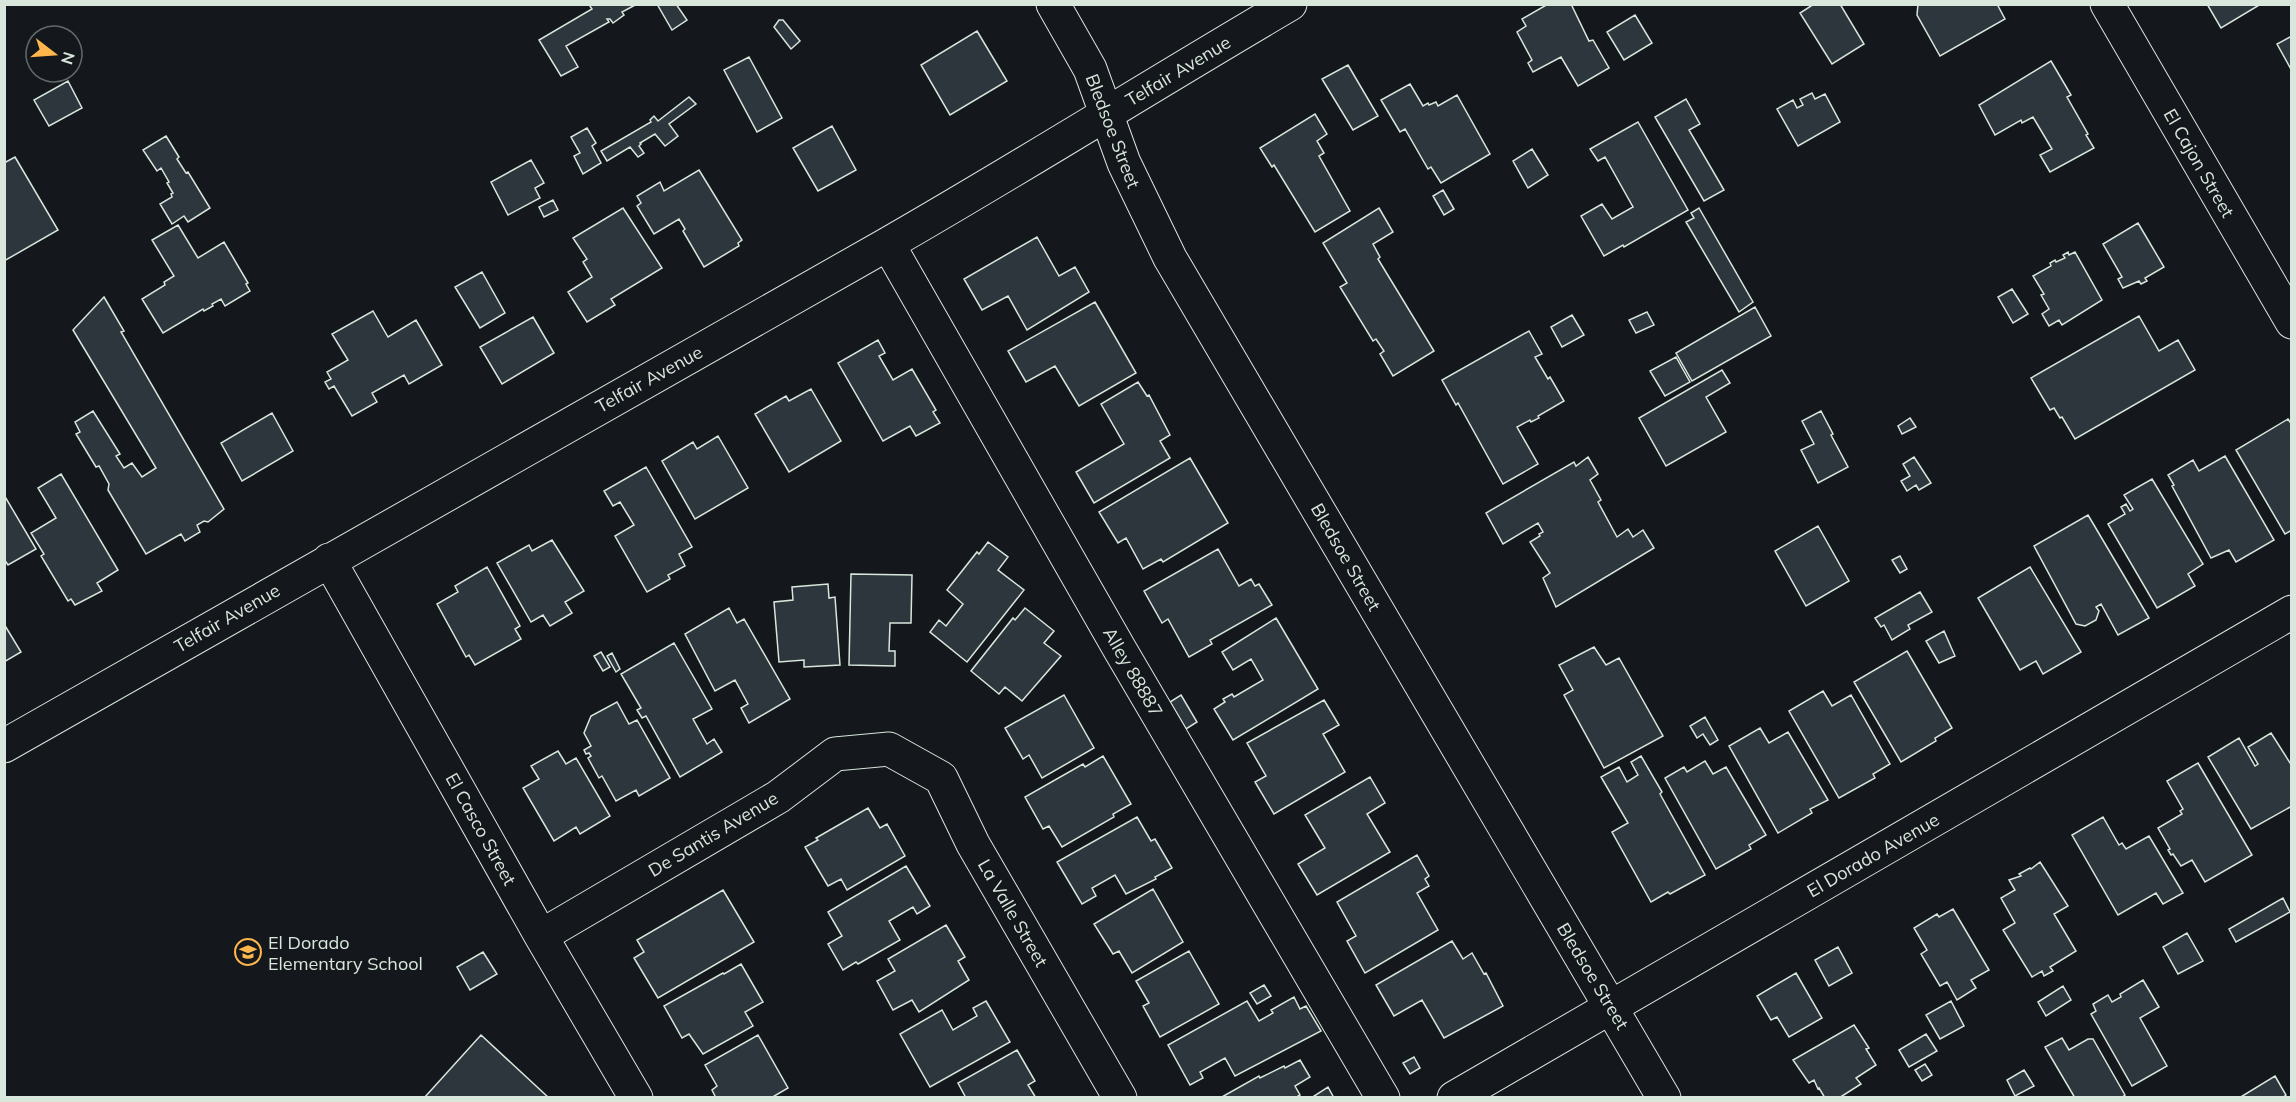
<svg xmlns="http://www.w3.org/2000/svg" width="2296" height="1102" font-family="Mulish,sans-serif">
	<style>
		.building { fill: #2c363c; stroke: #d8e6dc; stroke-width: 1.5 }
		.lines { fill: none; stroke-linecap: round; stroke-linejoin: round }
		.minor-casing { stroke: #d8e6dc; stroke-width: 35 }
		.minor { stroke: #14181c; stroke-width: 33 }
		.labels { text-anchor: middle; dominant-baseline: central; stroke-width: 4.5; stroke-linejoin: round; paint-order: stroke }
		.street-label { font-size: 18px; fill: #d8e6dc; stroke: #14181c }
		.poi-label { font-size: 18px; fill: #d8e6dc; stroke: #14181c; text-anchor: start }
	</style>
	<rect width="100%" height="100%" fill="#14181c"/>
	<!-- building -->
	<path class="building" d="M592 4H637L622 12 624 15 613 23 610 19H607L609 22 566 46 578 67 561 76 539 40 592 9 590 6Z
		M657 4H676L687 20 672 30Z
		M1548 4H1571L1589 41 1593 40 1609 68 1578 86 1561 57 1533 72 1528 63 1532 60 1517 32 1526 26 1522 19Z
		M1814 4H1840L1864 44 1832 64 1800 13Z
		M1918 4H1997L2005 19 1940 56 1917 15Z
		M2207 4H2261L2221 28Z
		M1635 15 1652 43 1624 60 1607 32Z
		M779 20H783L800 41 791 49 774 27Z
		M977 31 1007 81 950 115 921 65Z
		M2292 36V71L2277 44Z
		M749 57 782 118 757 132 724 70Z
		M2051 61 2071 95 2067 97 2088 134 2086 135 2094 148 2050 172 2040 155 2052 149 2033 117 2022 123 2021 120 1995 135 1979 105Z
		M1348 65 1378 116 1353 130 1322 79Z
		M68 81 82 108 49 126 34 100Z
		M1410 84 1423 106 1428 103 1429 105 1436 102 1438 106 1457 95 1490 154 1441 183 1431 167 1428 169 1405 129 1400 132 1381 100Z
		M1812 93 1815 99 1825 94 1840 122 1798 146 1777 109 1793 100 1797 108 1803 105 1800 99Z
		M689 97 696 104 669 124 678 136 665 146 655 134 640 143 641 144 639 146 644 153 638 157 630 147 607 161 601 151 651 122 650 120 654 116 658 121Z
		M1686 99 1700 124 1689 130 1724 190 1704 201 1655 117Z
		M1315 114 1327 134 1317 141 1324 153 1319 156 1350 211 1315 232 1274 165 1272 167 1260 148Z
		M1638 122 1688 210 1624 247 1623 245 1604 256 1581 216 1602 204 1612 219 1633 207 1605 157 1598 161 1590 149Z
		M832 126 856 170 818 191 793 148Z
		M587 128 596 143 592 146 601 163 583 174 574 156 580 153 571 137Z
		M166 136 179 157 177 159 186 173 188 172 210 208 188 222 184 216 172 224 160 204 172 197 171 194 173 193 167 183 169 182 161 168 157 171 143 150Z
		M1532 149 1548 175 1528 188 1513 161Z
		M15 157 58 230 4 261V163Z
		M531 160 544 183 535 188 540 198 508 215 491 182Z
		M699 170 742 240 738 243 739 246 704 267 683 231 685 229 679 219 654 234 637 206 641 203 637 196 660 182 664 191Z
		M1443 190 1454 209 1444 215 1433 196Z
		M553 200 558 210 544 217 539 207Z
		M623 208 662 268 611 299 615 305 587 322 568 292 592 277 583 262 587 259 573 238Z
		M1379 208 1393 232 1373 244 1380 257 1378 259 1434 351 1393 376 1380 354 1384 351 1376 339 1373 341 1340 287 1347 283 1323 243Z
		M1699 208 1753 302 1739 312 1686 222 1694 218 1691 213Z
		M2138 223 2164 267 2145 278 2147 281 2141 284 2139 281 2123 288 2118 279 2122 277 2103 244Z
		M178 225 198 258 224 242 248 283 246 284 250 291 225 306 221 299 212 304 213 306 204 311 203 309 163 333 142 299 165 285 164 282 174 276 152 240Z
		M1037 237 1059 276 1075 267 1089 292 1027 330 1008 296 982 310 964 279Z
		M2068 252 2069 255 2075 252 2102 300 2062 325 2059 320 2049 326 2042 314 2049 309 2041 295 2044 294 2033 276 2051 266 2050 263 2055 260 2056 262 2065 258 2063 255Z
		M482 272 505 313 480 328 455 287Z
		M2012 289 2028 314 2013 323 1998 297Z
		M104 297 124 331 121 332 224 509 208 522 204 521 197 525 200 532 185 541 181 534 146 554 108 490 109 484 99 466 96 467 76 434 80 432 75 422 93 411 120 454 116 456 124 468 132 463 142 477 156 468 73 330Z
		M1095 302 1136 373 1079 406 1055 366 1026 382 1008 351Z
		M1755 307 1771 336 1692 381 1676 353Z
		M373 311 388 337 416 320 442 365 409 384 404 375 372 393 377 402 352 416 334 386 329 389 325 382 331 379 327 372 348 360 332 334Z
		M1647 312 1654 325 1636 333 1629 320Z
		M1572 315 1584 335 1562 347 1551 327Z
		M2139 316 2159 351 2178 340 2195 370 2075 439 2062 417 2060 418 2054 408 2050 410 2031 378Z
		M533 317 554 353 502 384 480 347Z
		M1529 331 1542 354 1535 357 1548 379 1550 377 1564 401 1538 416 1539 418 1531 422 1530 420 1517 427 1538 464 1503 484 1458 403 1456 405 1442 380Z
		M878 340 885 353 879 356 893 380 912 369 936 410 933 412 940 423 916 436 910 426 883 441 838 363Z
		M1676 357 1690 382 1665 396 1650 371Z
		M1722 370 1730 383 1706 397 1726 432 1666 466 1639 418Z
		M1138 382 1147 396 1149 395 1170 435 1160 441 1170 458 1094 503 1076 472 1124 444 1101 404Z
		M811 389 841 441 789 472 755 414 786 396 789 401Z
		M1821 411 1833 434 1831 435 1848 467 1818 483 1801 450 1814 444 1802 421Z
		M272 413 293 451 242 481 221 443Z
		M1910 418 1916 427 1902 434 1898 426Z
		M2288 419 2292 425V530L2285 534 2236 450Z
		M718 436 748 488 695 519 662 461 693 442 697 449Z
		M2225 456 2274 540 2236 562 2229 550 2211 558 2172 486 2174 485 2168 475 2193 460 2199 471Z
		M1588 457 1598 474 1590 480 1601 500 1598 502 1617 537 1628 529 1633 537 1643 530 1654 548 1556 607 1543 578 1550 573 1530 542 1540 536 1539 534 1543 532 1538 523 1503 544 1486 513 1574 462 1576 466Z
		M1914 457 1931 483 1919 490 1916 485 1907 491 1901 481 1910 476 1903 464Z
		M1190 458 1228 523 1163 562 1161 559 1143 569 1126 538 1118 543 1099 512Z
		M646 467 692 547 679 554 685 566 668 575 670 579 647 592 615 536 634 525 620 502 613 506 604 491Z
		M61 474 118 570 97 583 102 591 75 605 71 599 68 601 41 556 44 554 31 533 56 518 38 488Z
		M2152 479 2203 564 2188 574 2195 586 2157 608 2108 524 2125 514 2121 507 2126 504 2130 511 2133 509 2124 495Z
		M4 495 36 549 8 565 4 559Z
		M2088 515 2149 618 2118 635 2101 604 2096 607 2099 611 2096 620 2085 626 2076 624 2034 546Z
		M1818 526 1849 581 1806 606 1775 551Z
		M552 540 584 591 565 602 572 613 550 626 543 615 531 622 497 563 529 545 532 551Z
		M988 542 1008 557 998 570 1024 590 967 662 930 632 939 620 946 626 963 604 947 590 977 552 979 554Z
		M1218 549 1239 586 1251 579 1255 586 1259 584 1272 605 1210 640 1212 644 1189 657 1168 619 1162 623 1144 591Z
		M1900 556 1907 569 1900 573 1892 560Z
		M487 567 520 626 515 629 521 639 475 665 469 655 466 657 437 604 458 592 455 586Z
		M2030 567 2081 652 2043 674 2036 661 2020 670 1978 598Z
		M851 574 912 575 911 623H890L889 651H895V666L849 665Z
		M828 584 829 598 835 597 840 665 804 667V660L779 662 774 602 793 600 792 587Z
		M1920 592 1932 612 1908 625 1910 629 1892 640 1884 625 1881 627 1875 618Z
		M729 608 737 623 744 619 790 699 749 723 741 708 748 704 735 680 715 691 685 634Z
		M1025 608 1054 631 1044 643 1061 656 1022 701 1005 687 999 694 971 671 1013 618 1015 620Z
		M1276 618 1318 689 1233 740 1214 709 1225 702 1223 699 1232 694 1234 697 1263 680 1251 659 1233 670 1222 652Z
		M4 624 21 652 4 662Z
		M1944 631 1955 656 1939 663 1926 641Z
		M674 643 712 709 693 719 707 744 714 739 722 752 680 777 646 716 642 718 637 710 641 708 621 674Z
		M1594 647 1606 665 1619 658 1663 736 1604 768 1564 695 1573 690 1559 665Z
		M1907 651 1952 728 1935 738 1936 741 1901 762 1854 682Z
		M601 652 610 667 603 671 594 656Z
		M612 653 620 669 616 672 607 656Z
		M1823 691 1832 706 1851 695 1890 764 1873 774 1875 778 1839 798 1789 711Z
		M1064 695 1094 748 1042 778 1029 755 1023 759 1005 728Z
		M1181 695 1197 722 1186 729 1170 702Z
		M1324 700 1339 725 1323 734 1345 772 1274 814 1255 782 1266 776 1247 743Z
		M617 702 629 724 637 720 670 778 639 796 636 790 616 801 602 776 599 778 588 758 591 756 589 753 586 754 584 750 591 746 584 733 591 716Z
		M1705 717 1718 740 1710 745 1703 734 1697 738 1690 726Z
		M1760 728 1769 743 1788 732 1828 800 1810 809 1812 813 1778 833 1729 746Z
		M2271 733 2292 766V806L2251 829 2208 757 2239 738 2255 766 2258 764 2248 747Z
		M558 751 566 764 576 758 610 816 580 834 576 827 554 841 523 788 539 779 531 766Z
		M1103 756 1131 804 1113 814 1114 817 1062 847 1049 826 1043 829 1025 797 1083 764 1085 767Z
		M1641 756 1662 792 1660 794 1705 875 1670 894 1668 892 1651 902 1612 832 1628 823 1601 777 1619 767 1627 782 1638 775 1631 762Z
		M1705 761 1713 774 1726 767 1766 835 1749 845 1751 849 1716 869 1665 778 1684 767 1687 772Z
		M2198 763 2252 855 2205 882 2192 860 2181 866 2173 854 2171 855 2168 850 2170 849 2158 828 2182 814 2180 811 2183 809 2167 781Z
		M1370 777 1385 803 1367 814 1390 852 1317 895 1298 864 1325 848 1305 815Z
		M868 808 880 828 887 824 905 856 847 890 841 879 828 886 805 847 818 840 816 838Z
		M1137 817 1151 841 1155 839 1172 868 1155 877 1156 879 1126 894 1115 875 1092 888 1096 896 1082 904 1057 862Z
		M2103 817 2119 845 2122 843 2126 849 2149 836 2183 893 2163 904 2156 893 2118 915 2072 835Z
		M1417 855 1429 876 1425 879 1429 886 1417 893 1438 930 1365 973 1347 941 1356 936 1337 902Z
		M2040 862 2068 906 2054 914 2076 951 2050 967 2053 971 2044 976 2042 971 2032 977 2003 930 2015 923 2001 898 2015 890 2009 880 2021 876 2019 874 2030 868 2031 869Z
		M906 866 930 906 917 914 913 907 889 921 900 940 858 964 856 962 843 970 828 944 842 936 828 912Z
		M1153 889 1183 942 1132 973 1119 951 1113 954 1094 924Z
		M723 890 754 942 658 998 634 958 644 952 637 940Z
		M2283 898 2290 912 2236 942 2229 929Z
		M1953 909 1989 970 1971 980 1976 988 1957 1000 1947 982 1940 986 1921 954 1927 950 1914 928 1937 914 1939 917Z
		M946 925 965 957 958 961 969 980 919 1012 912 1000 893 1010 877 981 895 971 888 959Z
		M2187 933 2203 961 2178 974 2163 947Z
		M1452 941 1463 959 1472 953 1484 974 1486 973 1503 1006 1444 1038 1422 1000 1394 1016 1376 985Z
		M1838 947 1852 973 1829 986 1815 960Z
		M1189 951 1219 1004 1160 1037 1143 1006 1149 1003 1136 981Z
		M483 952 497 974 470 990 457 967Z
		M741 964 763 1002 745 1012 753 1026 703 1054 689 1034 682 1038 664 1006 723 973 724 974Z
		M1796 973 1822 1018 1789 1037 1777 1017 1771 1020 1757 996Z
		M2143 980 2159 1007 2140 1018 2167 1066 2132 1086 2091 1014 2096 1011 2093 1004 2108 995 2112 1002 2121 997 2120 994Z
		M1264 985 1271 996 1257 1004 1250 993Z
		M2063 986 2071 1000 2046 1016 2038 1002Z
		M1294 997 1300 1009 1306 1006 1321 1031 1235 1076 1225 1058 1200 1072 1203 1078 1190 1085 1168 1045 1247 1001 1259 1021 1273 1013 1271 1010Z
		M986 1001 1010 1042 930 1087 900 1034 942 1010 953 1030 977 1016 973 1008Z
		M1951 1001 1964 1026 1940 1039 1926 1015Z
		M1854 1025 1869 1048 1866 1049 1876 1065 1856 1078 1861 1084 1839 1098H1825L1819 1088 1818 1089 1814 1080 1809 1083 1793 1060Z
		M1926 1034 1937 1051 1909 1067 1899 1050Z
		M481 1035 549 1098H424Z
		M758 1035 788 1088 771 1098H716L712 1090 717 1086 705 1065Z
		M2062 1038 2069 1050 2088 1039H2093L2125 1095 2121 1098H2075L2045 1047Z
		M1017 1050 1035 1081 1028 1085 1036 1098H966L958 1083Z
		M1414 1057 1420 1068 1410 1074 1403 1063Z
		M1300 1060 1310 1077 1295 1086 1300 1095 1295 1098H1220L1259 1076 1260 1078 1284 1066 1285 1068Z
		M1925 1064 1932 1075 1922 1081 1915 1070Z
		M2024 1070 2034 1086 2015 1096 2007 1080Z
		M2275 1076 2286 1095 2282 1098H2239Z
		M1328 1087 1334 1098H1311Z"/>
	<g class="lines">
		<defs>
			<path id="minor" d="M1053 4 1090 69 1124 163 1170 258 1664 1098
				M2107 4 2292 322
				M888 244 1119 648 1383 1098
				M329 560 541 936 636 1098
				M4 746C298 578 593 413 886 245 1022 167 1155 83 1290 4
				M541 936 778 797 835 754 889 749 941 778 973 844 1120 1098
				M1454 1098 2292 612"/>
		</defs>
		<!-- minor casing -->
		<use href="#minor" class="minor-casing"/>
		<!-- minor -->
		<use href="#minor" class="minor"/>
	</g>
	<!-- icons -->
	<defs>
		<symbol id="school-ring" viewBox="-11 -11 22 22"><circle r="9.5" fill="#14181c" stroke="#ffb74d" stroke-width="1.5"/><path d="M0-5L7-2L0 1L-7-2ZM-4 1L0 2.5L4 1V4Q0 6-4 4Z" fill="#ffb74d"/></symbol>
	</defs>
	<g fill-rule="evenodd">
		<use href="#school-ring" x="233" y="937" width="30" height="30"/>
	</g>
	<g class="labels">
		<!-- street labels -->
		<g class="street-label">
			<text transform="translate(1178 71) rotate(-31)">Telfair Avenue</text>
			<text transform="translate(1113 131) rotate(69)">Bledsoe Street</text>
			<text transform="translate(2199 163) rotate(60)">El Cajon Street</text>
			<text transform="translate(649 379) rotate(-29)">Telfair Avenue</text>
			<text transform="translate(1346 557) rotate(60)">Bledsoe Street</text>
			<text transform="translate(227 618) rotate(-30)">Telfair Avenue</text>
			<text transform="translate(1133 672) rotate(60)">Alley 88887</text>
			<text transform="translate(481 829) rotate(61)">El Casco Street</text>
			<text transform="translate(713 834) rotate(-31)">De Santis Avenue</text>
			<text transform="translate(1873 855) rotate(-30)">El Dorado Avenue</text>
			<text transform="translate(1013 913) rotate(60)">La Valle Street</text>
			<text transform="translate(1593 976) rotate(59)">Bledsoe Street</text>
		</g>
		<!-- poi labels -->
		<g class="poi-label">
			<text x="268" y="942">El Dorado<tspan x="268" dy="21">Elementary School</tspan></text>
		</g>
	</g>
	<!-- border -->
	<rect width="2296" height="1102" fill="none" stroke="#d8e6dc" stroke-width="12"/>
	<!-- north arrow -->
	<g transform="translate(54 54) rotate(107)"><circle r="28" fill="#14181c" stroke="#626a69" stroke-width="1.5"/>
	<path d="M0-4.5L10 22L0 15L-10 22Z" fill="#ffb74d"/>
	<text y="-9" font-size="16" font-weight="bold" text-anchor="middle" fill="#d8e6dc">N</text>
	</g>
</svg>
